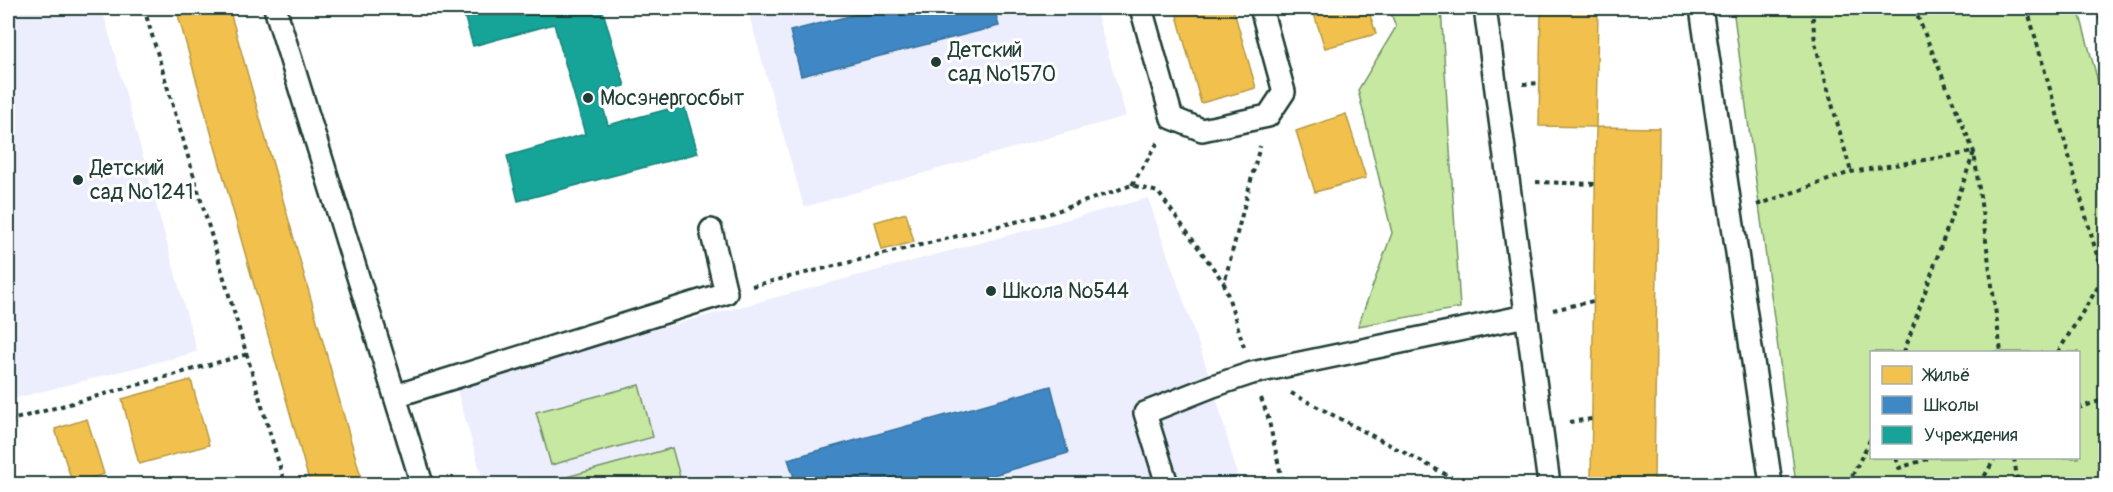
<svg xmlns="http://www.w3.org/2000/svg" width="2113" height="492" font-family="Pangolin,sans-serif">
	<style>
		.built { fill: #eceefd }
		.green { fill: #c7e8a0; stroke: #73926a; stroke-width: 1.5; fill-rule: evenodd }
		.homes { fill: #f2c14e; stroke: #b39946; stroke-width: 1.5 }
		.schools { fill: #3f88c5; stroke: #35729a; stroke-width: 1.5 }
		.public { fill: #17a398; stroke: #19847a; stroke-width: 1.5 }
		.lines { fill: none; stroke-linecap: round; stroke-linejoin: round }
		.service-casing { stroke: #1f3d34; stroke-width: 26 }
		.path { stroke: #1f3d34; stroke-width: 4; stroke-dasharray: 4.5 4.5; stroke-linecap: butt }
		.service { stroke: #fff; stroke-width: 21 }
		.poi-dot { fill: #1f3d34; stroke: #fff; stroke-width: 2 }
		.labels { text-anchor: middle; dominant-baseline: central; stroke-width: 6; stroke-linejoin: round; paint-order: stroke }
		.poi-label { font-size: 21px; fill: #1f3d34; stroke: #fff; text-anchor: start }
	</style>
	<rect width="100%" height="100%" fill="#fff"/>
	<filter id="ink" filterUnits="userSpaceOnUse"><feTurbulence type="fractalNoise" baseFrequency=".0167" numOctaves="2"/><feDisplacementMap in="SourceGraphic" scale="12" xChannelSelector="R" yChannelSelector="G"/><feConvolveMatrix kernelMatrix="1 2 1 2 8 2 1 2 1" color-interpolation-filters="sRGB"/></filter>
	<g filter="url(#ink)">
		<!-- built -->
		<path class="built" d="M8 8H102L197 352 8 400Z
			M747 8H1095L1126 116 804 207Z
			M1148 198 1213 386 1240 484H484L455 383Z"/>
		<!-- green -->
		<path class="green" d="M1389 8H1441L1460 308 1358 326 1392 233 1358 90 1396 27Z
			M1733 8H2078L2105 107V484H1796ZM2078 352V458H1872V352Z
			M639 385 653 437 551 465 536 412Z
			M672 448 682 484H541Z"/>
		<!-- homes -->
		<path class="homes" d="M176 8H229L363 484H310Z
			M1175 8H1233L1256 88 1201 103Z
			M1312 8H1368L1376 34 1325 48Z
			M1541 8H1598L1596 127 1539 126Z
			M1346 114 1366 178 1315 192 1296 131Z
			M1596 127 1659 128 1654 478 1591 477Z
			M906 213 914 242 882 250 875 222Z
			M191 380 209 445 139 464 122 399Z
			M87 419 104 474 73 484 55 429Z
			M1654 478 1716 479V484H1653Z"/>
		<!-- schools -->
		<path class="schools" d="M868 8H994L999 26 801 76 790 31 869 11Z
			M1051 386 1068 453 973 481 974 484H796L788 459Z"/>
		<!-- public -->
		<path class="public" d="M462 8H602L625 86 599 92 608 125 684 105 698 153 518 201 507 156 585 134 554 24 473 46Z"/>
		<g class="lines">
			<defs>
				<path id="service" d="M275 8 422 484
					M1141 8 1172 118 1202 130 1268 116 1284 92 1261 8
					M1485 8 1549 484
					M1701 8 1771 484
					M395 396 726 293 711 230
					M1167 484 1145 413 1213 386 1252 373 1526 316"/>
			</defs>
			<!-- service casing -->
			<use href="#service" class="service-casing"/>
			<!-- path -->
			<path class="path" d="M144 8 285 484
				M1812 8 1815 43 1851 172
				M1914 8 1974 152 2001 352
				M2027 8 2106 287
				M2097 8 2106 37
				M1523 84 1540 83
				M1536 182 1595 184
				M1132 185 1158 142
				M1757 205 1851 172 1974 152 1904 352
				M752 286 1048 214 1132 185 1158 192 1224 283
				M1553 310 1593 301
				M1244 347 1224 283 1260 146
				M2058 352 2106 274
				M1291 393 1464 484
				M1261 398 1268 417 1283 484
				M2078 408 2106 399
				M8 421 248 354
				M1569 422 1592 419
				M1896 458 1899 468 1930 458
				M2014 458 2018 484
				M1848 484 1872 436
				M1980 484 1995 458"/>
			<!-- service -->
			<use href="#service" class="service"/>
		</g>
	</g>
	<!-- markers -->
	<g class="poi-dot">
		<circle cx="936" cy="62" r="6"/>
		<circle cx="588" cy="98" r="6"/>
		<circle cx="78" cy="180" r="6"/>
		<circle cx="991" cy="291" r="6"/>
	</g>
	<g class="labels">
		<!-- poi labels -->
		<g class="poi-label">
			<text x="948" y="50">Детский<tspan x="948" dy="24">сад №1570</tspan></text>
			<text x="600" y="98">Мосэнергосбыт</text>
			<text x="90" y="168">Детский<tspan x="90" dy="24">сад №1241</tspan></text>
			<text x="1003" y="291">Школа №544</text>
		</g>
	</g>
	<!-- margin -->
	<rect width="2113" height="492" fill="none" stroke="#fff" stroke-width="30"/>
	<rect x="15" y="15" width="2083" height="462" fill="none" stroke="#1f3d34" stroke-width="2" filter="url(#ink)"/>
	<!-- legend -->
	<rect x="1870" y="351" width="210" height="108" fill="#ffffff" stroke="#a5b1ae" stroke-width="1.5"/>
	<rect x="1882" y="366" width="30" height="18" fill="#f2c14e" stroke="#a5b1ae" stroke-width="1.5"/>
	<text x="1924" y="381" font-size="18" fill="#1f3d34">Жильё</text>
	<rect x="1882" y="396" width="30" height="18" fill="#3f88c5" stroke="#a5b1ae" stroke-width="1.5"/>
	<text x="1924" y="411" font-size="18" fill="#1f3d34">Школы</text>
	<rect x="1882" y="426" width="30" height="18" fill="#17a398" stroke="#a5b1ae" stroke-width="1.5"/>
	<text x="1924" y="441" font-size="18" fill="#1f3d34">Учреждения</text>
</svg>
